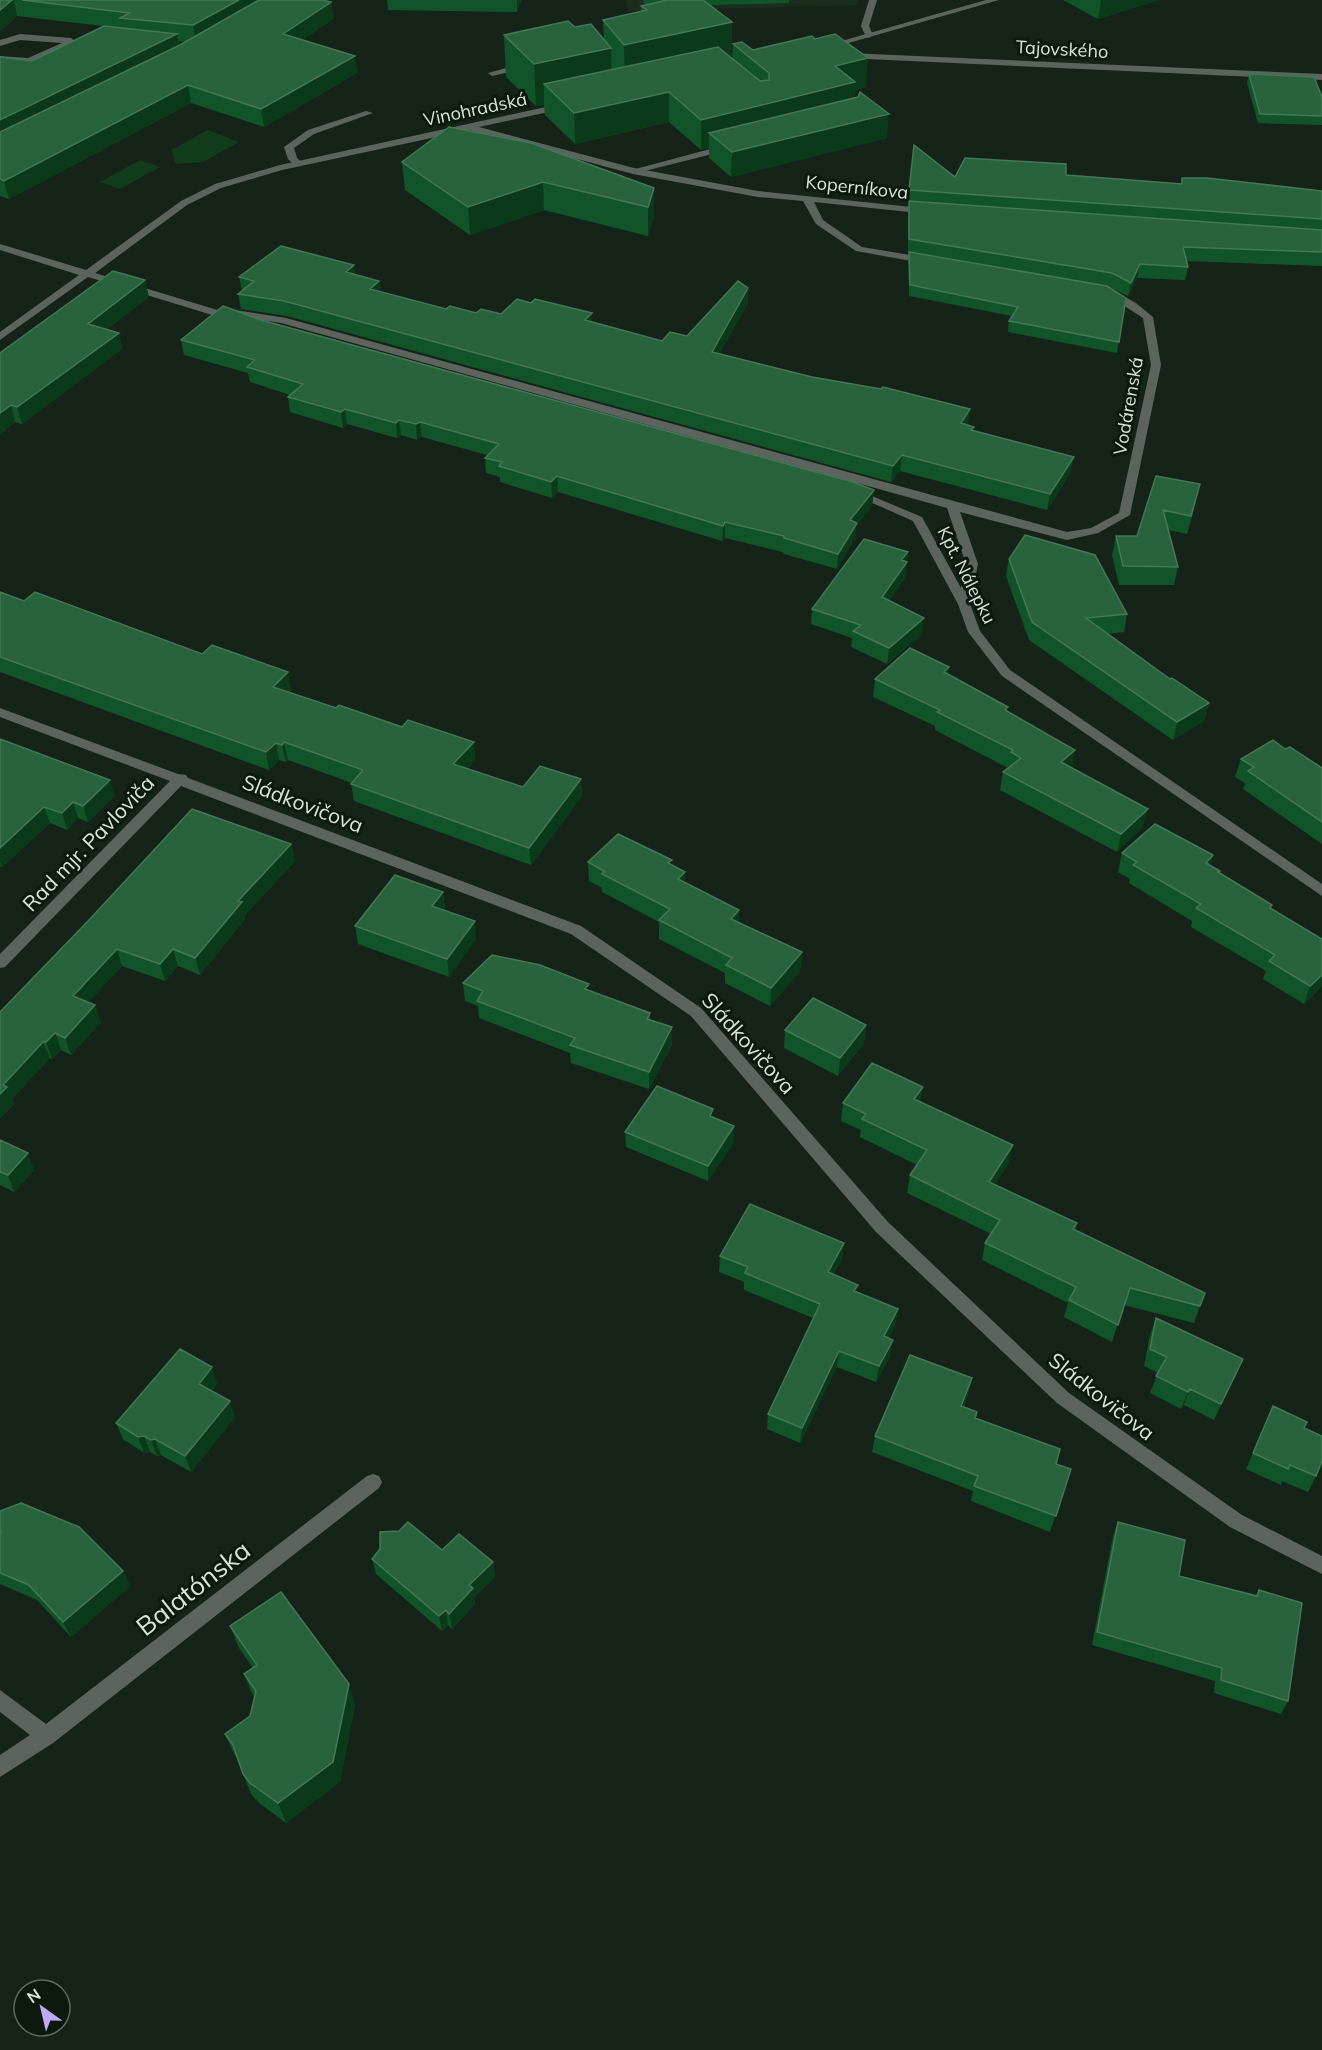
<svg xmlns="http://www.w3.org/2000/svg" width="1322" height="2050" font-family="Mulish,sans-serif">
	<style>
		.built { fill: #1b2e1e }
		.green { fill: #133c1d }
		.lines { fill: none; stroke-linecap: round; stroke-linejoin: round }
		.service { fill: #5d645e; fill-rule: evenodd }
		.minor { fill: #5d645e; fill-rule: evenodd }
		.wall { fill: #125429; fill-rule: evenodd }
		.shaded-wall { fill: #0b3a1a }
		.building { fill: #28633d; stroke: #447856; stroke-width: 1.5 }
		.labels { text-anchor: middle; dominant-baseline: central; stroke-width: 6; stroke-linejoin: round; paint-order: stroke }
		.far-street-label { font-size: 18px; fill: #dbe4dc; stroke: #0d190f }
		.street-label { font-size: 21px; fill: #dbe4dc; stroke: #0d190f }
		.near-street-label { font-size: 26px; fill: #dbe4dc; stroke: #0d190f }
	</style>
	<rect width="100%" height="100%" fill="#162318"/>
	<!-- built -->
	<path class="built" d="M626 0H858L857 5 628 11Z"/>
	<!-- green -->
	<path class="green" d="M208 130 239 142 203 162 176 164 171 150Z
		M140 160 160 167 120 189 100 182Z"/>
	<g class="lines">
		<!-- service -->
		<path class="service" d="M869 0H877L869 26 873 35 869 38 866 37 861 26Z
			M20 34 71 38 75 41C55 59 26 68 0 62V56L28 58 62 43 20 40 0 46V40Z
			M525 63 528 64V68L492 76 488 73Z
			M366 111 373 113 314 134 294 148 297 158 303 164 301 166H295L288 159 284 147 308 130Z
			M729 144 732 145V149L633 174 628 171Z"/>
		<!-- minor -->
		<path class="minor" d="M986 0H999L831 48 824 46Z
			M848 53 1322 74V80L845 58V54Z
			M564 103 568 106 567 108 479 127 634 168 758 191 931 209 933 211 928 214 814 202 823 220 862 247 928 258 933 261 928 264 856 251 816 224 803 201 758 197 633 174 469 130 282 170 221 188 187 205 95 273 224 312 229 309 286 318 1067 532 1091 528 1119 513 1151 365 1143 318 1103 292 1112 290 1136 303 1153 317 1161 365 1130 515 1098 533 1067 540 960 512 978 564 970 604 980 631 1010 670 1322 884V896L1002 676 968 632 958 604 913 521 850 493 852 491H860L922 517 961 588 966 564 947 508 281 323 237 316 240 319 235 322 88 277 0 340V332L79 275 0 250V244L86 270 181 201 215 184 280 165Z
			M0 708 178 774 186 775 188 778 581 926 701 1008 888 1222 1069 1393 1242 1515 1322 1556V1574L1230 1527 1057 1403 876 1232 691 1016 571 934 181 786 5 967 0 968V954L170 781 0 717Z
			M373 1474 379 1476 382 1482 379 1488 53 1743 0 1777V1755L30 1735 0 1712V1690L46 1724 367 1476Z"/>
	</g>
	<!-- wall -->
	<path class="wall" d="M0 0H322L331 2 333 19 302 40 357 73 264 127 191 103 9 199 0 196V57L32 61 103 26 17 16 0 31ZM179 41 186 42 179 45Z
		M387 0H521L517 12 388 10Z
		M643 0H789V3L710 5 732 22 731 57 732 58 733 44 866 87 855 90 854 98 887 138 731 177 709 158V148L701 150 669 122 575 144 545 115 544 105 536 106 506 77 504 35 575 27 604 39 603 20 641 11V6L644 5Z
		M1063 0H1159L1098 19Z
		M1249 74 1322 97V125L1258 123 1247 83Z
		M914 145 955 177 1066 175 1181 184 1182 178 1322 191V266L1186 261 1188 267 1185 280 1137 278 1128 296 1109 287 1096 284 1126 298 1117 353 1008 332 1009 321 1012 316 909 296 908 262 909 253H908V214Z
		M402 162 654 188V216L648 236 544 210 470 235 405 190Z
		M355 275 379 281 380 292 446 309 592 322 662 341 687 336 748 303 719 354 968 425 973 431 1071 472 1047 510 900 471 891 482 287 316 241 309 238 294 242 291 239 277Z
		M149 297 107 329 119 333 122 349 22 424 15 422 0 434V353Z
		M261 320 874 490 872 506 856 526 855 538 837 569 784 554 783 552 725 538 722 541 558 492 552 498 500 482V477L486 473 485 458 487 455 422 437 417 440 401 435 397 438 347 424 343 428 290 412 288 397 290 395 250 382 248 373 184 355 181 340Z
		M1156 476 1196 502 1187 534 1168 530 1178 567 1174 585H1119L1112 555 1116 536H1137Z
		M908 552 905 578 889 601 922 634 887 664 851 647 852 638 811 624 812 609Z
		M1009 559 1127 614 1124 632 1107 634 1170 679 1209 703 1204 721 1173 740 1029 640 1006 576Z
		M0 592 24 601 291 690 288 692 336 708 402 727 474 742 475 760 467 769 523 787 581 779 582 796 531 865 354 801 351 784 352 783 288 760 286 762 279 760 269 770 0 672Z
		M949 667 948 675 1007 711 1072 767 1143 827 1117 852 1000 790 1003 772 1008 768 935 730V726L873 697 875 679Z
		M0 739 114 796 88 822 78 818 67 830 50 823 2 867 0 866Z
		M1285 749 1322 768V844L1243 789 1245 783 1235 777 1241 759Z
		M291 844 295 861 245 915V919L200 975 178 966 165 981 122 966 88 1002 101 1022 71 1055 61 1050 52 1059 50 1058 12 1099 14 1104 0 1118V1012Z
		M1122 853 1213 855 1210 865 1219 873 1271 909 1322 986 1304 1004 1263 979 1266 971 1191 927 1192 921 1129 883 1130 879 1118 872Z
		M588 862 671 865 685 882 739 910V922L802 952 800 971 770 1006 725 983V973L659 939V922L602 892V888L589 881Z
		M443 892 445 910 476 939 449 977 358 944 355 926Z
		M463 983 590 991 650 1013V1020L672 1027V1045L649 1089 571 1063 570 1053 479 1018 478 1006 465 1001Z
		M866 1025 864 1043 838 1076 784 1048 785 1030Z
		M920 1102 1009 1163 995 1184 1077 1223 1075 1230 1200 1306 1194 1323 1124 1305 1112 1342 1064 1317 1068 1303 982 1260 985 1243 991 1234 907 1193 910 1175 917 1165 860 1137 861 1130 841 1121 843 1103Z
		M625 1132 734 1142 708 1181 626 1147Z
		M0 1140 34 1170 14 1192 0 1185Z
		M844 1243 842 1259 833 1275 857 1292 898 1309 895 1325 889 1338 890 1356 876 1382 837 1367 800 1443 767 1429 768 1414 813 1318 744 1290V1282L719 1272 720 1256Z
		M1156 1318 1243 1359 1214 1420 1184 1405 1181 1409 1150 1393 1158 1373 1144 1366 1150 1335Z
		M972 1378 968 1394 964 1407 977 1412 976 1418 1056 1464 1071 1469 1050 1532 971 1501 973 1491 872 1452 875 1436Z
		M217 1383 212 1391 235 1417 191 1472 161 1455 157 1456 150 1452 144 1453 123 1439 116 1423Z
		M1273 1406 1304 1428 1316 1476 1308 1492 1282 1481 1281 1485 1246 1469Z
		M1118 1522 1179 1576 1256 1595 1259 1590 1288 1701 1281 1714 1214 1693 1215 1681 1092 1645 1113 1536Z
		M0 1535 123 1571 130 1586 71 1637 37 1600 0 1584Z
		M442 1550 493 1562 495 1577 474 1597 475 1604 452 1629 448 1625 442 1631 376 1574 372 1559Z
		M230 1626 355 1705 340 1782 286 1823 259 1803 251 1794 243 1774 238 1760 234 1754 225 1734 250 1716 254 1698 244 1674 253 1668 239 1648Z"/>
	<!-- shaded-wall -->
	<path class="shaded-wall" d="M12 0H14L17 16 0 31V10Z
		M239 0H270L196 43 193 25Z
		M517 0H521L517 12Z
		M1101 0H1159L1098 19Z
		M331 2 333 19 285 51 283 34Z
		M732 22 731 64 625 87 624 45Z
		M177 34 180 51 0 140V120Z
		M611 48 612 90 544 84V105L536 106 534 64Z
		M355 56 357 73 264 127 261 109Z
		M868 58 866 87 855 90 853 112 709 133V148L701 150V120L835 66Z
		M188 85 191 103 9 199 4 181Z
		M669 92V122L575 144 574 113Z
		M889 114 887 138 731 177 732 152Z
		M543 182 544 210 470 235 468 207Z
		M654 188V216L648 236V207Z
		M1140 264 1137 278 1128 296 1131 283Z
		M354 265 356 281 346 272Z
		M145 280 149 297 92 340 88 324Z
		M379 281 381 296 370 289Z
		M748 288V303L712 368V352Z
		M592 313V329L585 320Z
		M119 333 122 349 22 424 17 407Z
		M11 405 15 422 0 434V413Z
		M345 409 347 424 343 428 341 412Z
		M970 409 968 425 959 439 961 423Z
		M399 420 401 435 397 438 396 423Z
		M420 422 422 437 417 440 416 424Z
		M902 455 900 471 891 482 893 466Z
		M1074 457 1071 472 1047 510 1050 494Z
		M557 476 558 492 552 498 551 482Z
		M874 490 872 506 856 526 855 538 837 569 838 554 850 520Z
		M725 522V538L722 541 723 526Z
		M908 552 905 578 881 613 882 597 901 560Z
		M924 618 922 634 887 664 889 648Z
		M949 667 947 685 944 672Z
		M288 672 291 690 276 704 273 687Z
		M1209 703 1204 721 1173 740 1177 722Z
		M284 742 288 760 286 762 282 745Z
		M474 742 475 760 455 781 453 764Z
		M276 743 279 760 269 770 266 752Z
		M1075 750 1072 768 1061 762Z
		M581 779 582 796 531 865 529 848Z
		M110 780 114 796 88 822 83 806Z
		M73 802 78 818 67 830 62 813Z
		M44 807 50 823 2 867 0 861V848Z
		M1148 809 1143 827 1117 852 1121 834Z
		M291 844 295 861 245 915V919L200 975 195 958 238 901Z
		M1213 855 1208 873 1206 863Z
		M685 872V890L678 879Z
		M443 892 445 910 434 924 432 906Z
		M739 910V928L731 919Z
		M475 921 476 939 449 977 447 959Z
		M117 949 122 966 79 1013 73 996Z
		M173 949 178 966 165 981 160 964Z
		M802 952 800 971 770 1006 771 988Z
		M1322 975V986L1304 1004 1310 986Z
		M95 1005 101 1022 71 1055 65 1038Z
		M866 1025 864 1043 838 1076 840 1058Z
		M672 1027V1045L649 1089V1072Z
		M55 1033 61 1050 52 1059 46 1042Z
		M43 1042 50 1058 12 1099 14 1104 0 1118V1094L3 1085Z
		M923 1087 920 1105 914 1099Z
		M734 1126V1142L708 1181V1166Z
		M1013 1145 1009 1163 985 1199 989 1182Z
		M28 1153 34 1170 14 1192 8 1175Z
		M844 1243 842 1259 826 1288 828 1272Z
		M898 1309 895 1325 882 1352 884 1336Z
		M893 1340 890 1356 876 1382 879 1366Z
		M839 1351 837 1367 800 1443 802 1428Z
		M1243 1359 1236 1375 1214 1420 1221 1404Z
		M212 1367 217 1383 205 1400 199 1384Z
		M972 1378 968 1394 958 1422 961 1406Z
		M1190 1389 1184 1405 1181 1409 1188 1392Z
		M230 1401 235 1417 191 1472 185 1456Z
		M144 1436 150 1452 144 1453 138 1437Z
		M155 1439 161 1455 157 1456 151 1440Z
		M493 1562 495 1577 474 1597 475 1604 452 1629 449 1614 469 1585Z
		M123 1571 130 1586 71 1637 63 1622Z
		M446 1610 448 1625 442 1631 439 1616Z
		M349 1684 355 1705 340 1782 286 1823 278 1803Z"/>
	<!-- building -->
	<path class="building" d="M0 0H12L0 10Z
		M22 0H239L193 25 120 18 130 13Z
		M259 0H322L331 2 283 34 355 56 261 109 188 85 4 181 0 179V132L180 45Z
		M667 0H703L732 22 624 45 603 20 647 10 641 6Z
		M568 21 575 27 591 24 611 48 534 64 504 35Z
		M104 26 177 34 0 120V57L32 61Z
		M835 34 868 58 835 66 855 82 701 120 669 92 574 113 544 84 718 47 760 81 769 80V73L733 44 742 42 753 50 812 36 815 39Z
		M1249 74 1314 77 1322 97V116L1260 114Z
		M860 92 889 114 732 152 709 133 858 97Z
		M449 127 531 143 654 188 648 207 543 182 468 207 402 162Z
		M914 145 955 177 965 158 1066 164V175L1182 184V178H1207L1322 191V219L909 190Z
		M909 201 1322 230V252L1183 247 1188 267 1140 264 1131 283 1112 273 909 239Z
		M281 246 354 265 346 272 379 281 370 289 446 309 450 306 476 313 481 309 501 314 517 299 531 303 535 299 592 313 585 320 662 341 670 332 687 336 738 281 748 288 712 352 812 377 881 389 883 387 970 409 961 423 974 427 971 430 1074 457 1050 494 902 455 893 466 284 301 238 294 254 281 239 277Z
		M909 252 1107 286 1126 298 1119 342 1009 321 1018 307 910 285Z
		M113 271 145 280 88 324 119 333 17 407 11 405 0 413V353Z
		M223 306 261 320 853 482 874 490 850 520 857 523 838 554 784 538V536L725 522 723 526 557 476 551 482 499 466 502 462 485 458 499 444 420 422 416 424 399 420 396 423 345 409 341 412 288 397 303 384 247 367 255 360 181 340Z
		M1156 476 1200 484 1191 516 1163 510 1178 567 1123 566 1116 536H1137Z
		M1025 535 1095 555 1127 614 1086 618 1170 679 1172 678 1209 703 1177 722 1032 622 1009 559Z
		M864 539 908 552 901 560 907 562 882 597 924 618 889 648 853 631 861 625 812 609Z
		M0 592 24 601 35 592 202 654 212 645 288 672 273 687 336 708 339 705 402 727 408 720 474 742 453 764 523 787 540 766 581 779 529 848 351 784 363 770 284 742 282 745 276 743 266 752 0 657Z
		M910 648 949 667 944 672 1008 707 1005 710 1075 750 1061 762 1148 809 1121 834 1003 772 1021 758 1011 752 1013 750 937 712 940 710 875 679Z
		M0 739 110 780 83 806 73 802 62 813 44 807 0 848Z
		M1273 740 1285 749 1290 747 1322 768V822L1248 771 1254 767 1241 759Z
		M192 809 291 844 238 901 242 902 195 958 173 949 160 964 117 949 73 996 95 1005 65 1038 55 1033 46 1042H43L3 1085 7 1087 0 1094V1012L89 920Z
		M1155 824 1213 855 1206 863 1220 871 1218 872 1272 905 1270 908 1322 939V975L1310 986 1269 961 1275 955 1196 908 1201 904 1133 865 1137 862 1122 853Z
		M618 834 672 860 668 863 685 872 678 879 739 910 731 919 802 952 771 988 726 965 732 958 659 920 670 909 602 874 604 871 588 862Z
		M395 875 443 892 432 906 475 921 447 959 355 926Z
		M492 955 540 965 589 984 585 989 650 1013 647 1019 672 1027 649 1072 570 1045 575 1038 477 1001 483 991 463 983Z
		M813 998 866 1025 840 1058 785 1030Z
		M872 1063 923 1087 914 1099 1013 1145 989 1182 1077 1223 1073 1229 1205 1293 1200 1306 1130 1288 1118 1325 1069 1300 1076 1287 985 1243 1000 1220 910 1175 927 1150 862 1119 866 1114 843 1103Z
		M657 1086 713 1109 710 1116 734 1126 708 1166 625 1132Z
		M0 1140 28 1153 8 1175 0 1172Z
		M750 1204 844 1243 828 1272 858 1285 854 1291 898 1309 884 1336 893 1340 879 1366 839 1351 802 1428 768 1414 820 1304 745 1273 748 1267 720 1256Z
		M1156 1318 1243 1359 1221 1404 1190 1389 1188 1392 1156 1376 1167 1357 1150 1349Z
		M180 1349 212 1367 199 1384 230 1401 185 1456 155 1439 151 1440 144 1436 138 1437 116 1423Z
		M910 1355 972 1378 961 1406 977 1412 975 1418 1060 1449 1056 1464 1071 1469 1056 1516 974 1486 978 1476 875 1436Z
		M1273 1406 1307 1422 1304 1428 1322 1436V1461L1316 1476 1290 1465 1288 1469 1253 1453Z
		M21 1503 79 1527 123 1571 63 1622 29 1585 0 1573V1535L1 1533 0 1527V1511Z
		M408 1522 442 1550 459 1534 493 1562 469 1585 473 1588 449 1614 446 1610 439 1616 372 1559 380 1549V1532L399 1531Z
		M1118 1522 1185 1540 1179 1576 1257 1596 1259 1590 1302 1603 1288 1701 1221 1680 1222 1668 1097 1632Z
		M281 1592 349 1684 333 1762 278 1803 250 1783 243 1774 233 1745 225 1734 250 1716 256 1691 244 1674 257 1665 230 1626Z"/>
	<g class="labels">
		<!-- far-street labels -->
		<g class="far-street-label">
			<text transform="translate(1062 49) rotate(3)">Tajovského</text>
			<text transform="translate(475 109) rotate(-12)">Vinohradská</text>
			<text transform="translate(857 187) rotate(6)">Koperníkova</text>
			<text transform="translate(1128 406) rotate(-80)">Vodárenská</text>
			<text transform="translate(967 575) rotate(63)">Kpt. Nálepku</text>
		</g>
		<!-- street labels -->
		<g class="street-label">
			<text transform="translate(303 803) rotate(21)">Sládkovičova</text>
			<text transform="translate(88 843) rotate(-46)">Rad mjr. Pavloviča</text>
			<text transform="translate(749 1043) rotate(48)">Sládkovičova</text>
			<text transform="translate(1102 1396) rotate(38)">Sládkovičova</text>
		</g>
		<!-- near-street labels -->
		<g class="near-street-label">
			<text transform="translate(193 1588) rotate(-38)">Balatónska</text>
		</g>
	</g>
	<!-- north arrow -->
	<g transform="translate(42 2008) rotate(326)"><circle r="28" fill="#0d190f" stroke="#5f6a61" stroke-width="1.5"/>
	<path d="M0-4.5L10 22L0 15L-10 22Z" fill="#c0a8f3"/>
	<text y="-9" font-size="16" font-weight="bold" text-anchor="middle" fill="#dbe4dc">N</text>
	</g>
</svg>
